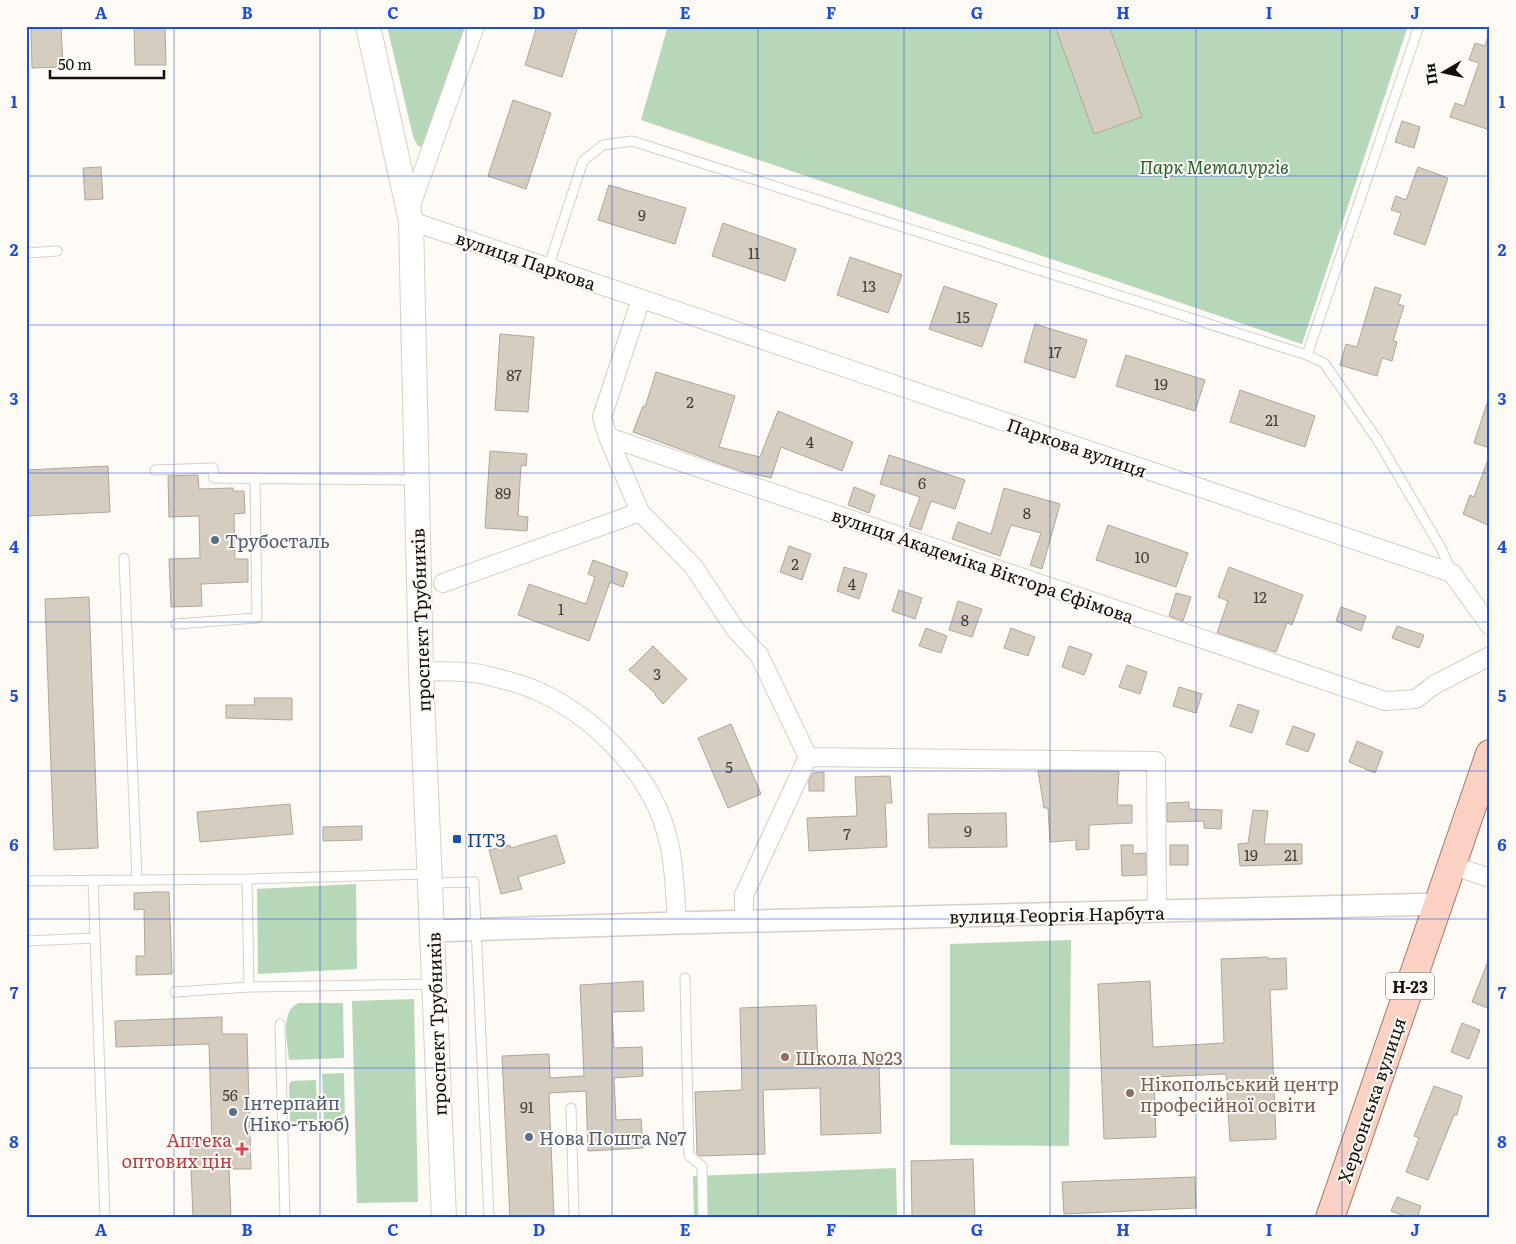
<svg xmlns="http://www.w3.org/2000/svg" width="1516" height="1244" font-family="Literata,serif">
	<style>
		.green { fill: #b7d8b8 }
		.building { fill: #d5cdc0; stroke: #aea69a }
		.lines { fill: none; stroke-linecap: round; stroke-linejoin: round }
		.service-casing { stroke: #d9cfc4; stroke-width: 11 }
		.minor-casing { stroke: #d9cfc4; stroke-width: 20 }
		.tertiary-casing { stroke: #d9cfc4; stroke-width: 24 }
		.secondary-casing { stroke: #d9cfc4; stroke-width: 26 }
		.primary-casing { stroke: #a87a69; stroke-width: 30 }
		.service { stroke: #fff; stroke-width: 9 }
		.minor { stroke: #fff; stroke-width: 18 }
		.tertiary { stroke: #fff; stroke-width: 21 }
		.secondary { stroke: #fff; stroke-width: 24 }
		.primary { stroke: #fbd1c3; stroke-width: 28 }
		.grid { fill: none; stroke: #1d4ed8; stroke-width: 1; stroke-opacity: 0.55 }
		.service-dot { fill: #5c6f8a; stroke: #fefaf5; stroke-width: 2 }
		.transit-dot { fill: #1a4fb4; stroke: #fefaf5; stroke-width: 2 }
		.education-dot { fill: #8d6e63; stroke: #fefaf5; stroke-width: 2 }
		.health-dot { fill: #e0444e; stroke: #fefaf5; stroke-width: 2 }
		.labels { text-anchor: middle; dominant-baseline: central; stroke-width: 4; stroke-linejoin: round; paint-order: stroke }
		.number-label { font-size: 15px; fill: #443f39 }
		.shield { fill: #fefaf5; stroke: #5a5652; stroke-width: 1 }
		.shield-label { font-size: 16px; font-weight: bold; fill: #13100c }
		.park-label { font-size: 18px; font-style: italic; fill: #24652e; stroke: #fefaf5 }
		.street-label { font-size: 18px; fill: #13100c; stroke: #fefaf5 }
		.service-label { font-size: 18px; fill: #4e5e75; stroke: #fefaf5; text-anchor: start }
		.transit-label { font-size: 18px; fill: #164399; stroke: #fefaf5; text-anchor: start }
		.education-label { font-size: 18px; fill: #785e54; stroke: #fefaf5; text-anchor: start }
		.health-label { font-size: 18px; fill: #be3a42; stroke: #fefaf5; text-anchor: end }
		.neatline { fill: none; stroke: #1d4ed8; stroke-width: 2 }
		.grid-label { font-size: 16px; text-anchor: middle; font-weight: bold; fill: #1d4ed8 }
	</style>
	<rect width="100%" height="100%" fill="#fefaf5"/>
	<!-- green -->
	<path class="green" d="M387 26H468L425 149 417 145 413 136Z
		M668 26H1408L1302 344 641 120Z
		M356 884 357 969 258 974 257 889Z
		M1071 940 1069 1146 950 1145V944Z
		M414 999 418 1202 357 1203 352 1001Z
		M299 1003H343L344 1058 289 1060C288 1044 279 1010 299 1003Z
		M344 1073 345 1123 324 1124 322 1074Z
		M316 1080 317 1120 290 1122 289 1084 292 1081Z
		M896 1168 897 1218H694L693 1176Z"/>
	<!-- building -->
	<path class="building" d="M31 26H61L63 67 32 68Z
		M134 26H165L166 65H135Z
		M537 26H578L562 77 525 65Z
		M1055 26H1109L1142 117 1094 134Z
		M1488 36 1490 37V130L1450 117 1455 103 1464 106 1479 63 1469 60 1475 43 1485 46Z
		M513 100 551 113 526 189 488 176Z
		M1402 121 1420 127 1414 148 1395 142Z
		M101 167 103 199 85 200 83 168Z
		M1418 167 1448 178 1425 245 1394 234 1401 213 1391 210 1396 196 1406 200Z
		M609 185 686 208 675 244 598 220Z
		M723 223 796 249 785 281 712 256Z
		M850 257 902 275 888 313 837 295Z
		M944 286 997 304 982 347 929 329Z
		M1375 287 1401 295 1398 304 1404 306 1393 341 1397 342 1392 361 1382 358 1377 376 1340 365 1346 344 1357 347Z
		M1035 324 1087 340 1075 378 1024 362Z
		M500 334 534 337 528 412 495 410Z
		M1126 355 1205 380 1195 411 1116 386Z
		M656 372 735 396 719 447 760 457 778 411 853 442 842 471 781 447 771 478 740 471 633 432 643 406 645 407Z
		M1240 390 1315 416 1305 447 1230 422Z
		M1487 403H1490V448L1474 443Z
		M490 451 527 454 526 466 521 465 518 516 528 517 527 531 485 528Z
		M889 455 965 480 955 509 931 501 921 530 909 526 920 497 880 484Z
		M1489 457H1490V526L1463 514 1470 495 1474 497Z
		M108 466 110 512 28 516 26 470Z
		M198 475 199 489 233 488V491H244L245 513 234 514 235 559H248V582L201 584 202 606 171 607 169 559 200 558 199 516 169 517 168 476Z
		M854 487 875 495 869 513 848 505Z
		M1004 488 1060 504 1042 569 1030 565 1041 533 1011 525 1000 556 952 539 958 522 991 534Z
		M1108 525 1188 553 1176 587 1096 560Z
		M789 546 811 554 802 580 780 572Z
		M593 560 628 573 623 587 610 582 589 641 518 615 529 584 586 604 595 577 588 574Z
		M844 567 867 574 859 599 837 591Z
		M1229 567 1303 595 1292 625 1287 623 1276 652 1217 633 1228 601 1218 597Z
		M899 590 922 598 915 619 892 611Z
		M1176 593 1191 597 1183 621 1169 616Z
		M89 597 98 848 54 850 45 599Z
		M958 601 982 609 972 637 949 630Z
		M1341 607 1366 616 1361 631 1336 621Z
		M1397 626 1424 635 1419 648 1392 638Z
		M926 628 947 636 941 653 919 646Z
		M1011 628 1035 637 1028 656 1004 648Z
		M653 646 687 679 663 704 655 695 656 694 629 670Z
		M1069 646 1092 654 1084 675 1062 667Z
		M1127 665 1147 672 1140 694 1119 687Z
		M1179 687 1202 694 1196 713 1173 706Z
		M254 698H292V720L226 718V705H255Z
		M1238 704 1259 711 1252 733 1230 726Z
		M731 724 761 794 728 808 698 738Z
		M1293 726 1315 734 1308 752 1286 744Z
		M1357 741 1383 752 1375 773 1349 762Z
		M1038 771H1119L1117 805H1132V823L1089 825V849L1076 850V840L1050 842 1048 808H1044Z
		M824 772V791H809V780L813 773Z
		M890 776 892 803H885L887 847 809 851 807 818 857 816 855 777Z
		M1189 802V809L1222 810 1221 829 1204 828V821L1167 822V803Z
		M290 804 293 834 200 842 197 812Z
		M1253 810 1268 811 1264 844H1302V864L1240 866 1238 844 1248 843Z
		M1006 813 1007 847 929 848 928 814Z
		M362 826V840L323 841V827Z
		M556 835 565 863 518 877 522 889 501 894 489 850 510 845 511 848Z
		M1121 845H1133V854L1146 853V875L1122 876Z
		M1170 845H1188V865H1170Z
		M156 892H169L172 974 136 975V956H145L144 909 134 910V893Z
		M1268 957V959L1286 958 1287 989 1270 990 1276 1139 1230 1141 1226 1074 1154 1077 1156 1137 1104 1139 1098 984 1150 981 1153 1047 1224 1043 1221 959Z
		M1489 959H1490V1009L1472 1002Z
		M643 981 644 1011 612 1012 614 1048 642 1047 643 1076 614 1078 616 1120 641 1119 643 1148 588 1151 586 1091 549 1093 554 1218H510L502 1056 549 1054 550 1078 584 1076 580 985Z
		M816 1005 818 1066 879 1064 881 1133 821 1135 820 1088 763 1090 765 1154 700 1156 697 1154 695 1092 742 1090 740 1008Z
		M222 1017V1034H247L251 1169H229L231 1218H193L190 1143 212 1142 209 1044 116 1047 115 1021Z
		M1462 1023 1480 1030 1469 1059 1451 1052Z
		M1434 1086 1462 1096 1457 1115H1454L1428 1180 1406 1172 1419 1138 1414 1136Z
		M973 1159 975 1218H912L911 1161Z
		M1195 1177 1196 1208 1064 1214 1062 1182Z
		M1397 1197 1421 1206 1417 1218H1410L1391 1211Z"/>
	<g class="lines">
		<defs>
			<path id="service" d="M26 253 57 251
				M548 268 583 161 603 145 632 141 1307 355 1324 363 1377 439 1441 548 1452 573
				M1307 355 1419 26
				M155 470 213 468 214 478 416 480
				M124 558 137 879
				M176 624 257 618 255 478
				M428 874 247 879 249 987 434 984
				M93 880 105 1218
				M26 881 247 879
				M431 883 474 882 489 1218
				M26 941 95 938
				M685 978 689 1156 702 1166 703 1218
				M175 992 249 987
				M280 1024 285 1218
				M571 1108 574 1218"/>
			<path id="minor" d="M409 211 475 26
				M411 221 1452 573 1490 626
				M641 299 602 417 608 437 1385 701 1416 699 1434 685 1490 656
				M608 437 640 512 693 566 735 629 759 655 808 757 744 895V921
				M443 583 640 512
				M421 671C443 672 468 670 489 676 506 680 525 685 540 692 599 720 655 778 669 843 675 869 675 896 677 923
				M808 757 1156 761 1157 912
				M1451 865 1490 878"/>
			<path id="tertiary" d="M432 931 677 923 1438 904"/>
			<path id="secondary" d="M368 26 411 221 421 671 444 1218"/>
			<path id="primary" d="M1330 1218 1490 754"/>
		</defs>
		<!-- service casing -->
		<use href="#service" class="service-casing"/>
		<!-- minor casing -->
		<use href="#minor" class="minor-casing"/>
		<!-- tertiary casing -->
		<use href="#tertiary" class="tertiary-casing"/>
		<!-- secondary casing -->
		<use href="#secondary" class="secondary-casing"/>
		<!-- primary casing -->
		<use href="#primary" class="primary-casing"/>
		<!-- service -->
		<use href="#service" class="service"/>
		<!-- minor -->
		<use href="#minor" class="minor"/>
		<!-- tertiary -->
		<use href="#tertiary" class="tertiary"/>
		<!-- secondary -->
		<use href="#secondary" class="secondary"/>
		<!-- primary -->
		<use href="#primary" class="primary"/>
	</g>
	<!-- grid -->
	<path class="grid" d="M174 26V1218M320 26V1218M466 26V1218M612 26V1218M758 26V1218M904 26V1218M1050 26V1218M1196 26V1218M1342 26V1218M26 176H1490M26 325H1490M26 473H1490M26 622H1490M26 771H1490M26 919H1490M26 1068H1490"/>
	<!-- markers -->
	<g class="service-dot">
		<circle cx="215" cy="540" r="5"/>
		<circle cx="233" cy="1112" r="5"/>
		<circle cx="529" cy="1137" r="5"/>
	</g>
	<rect class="transit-dot" x="452" y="834" width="10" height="10" rx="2.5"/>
	<g class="education-dot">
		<circle cx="785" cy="1057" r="5"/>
		<circle cx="1130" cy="1093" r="5"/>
	</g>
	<path class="health-dot" d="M239.5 1141.5h5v5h5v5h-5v5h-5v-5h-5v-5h5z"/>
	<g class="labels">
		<!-- number labels -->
		<g class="number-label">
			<text x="642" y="214">9</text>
			<text x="754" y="252">11</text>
			<text x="869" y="285">13</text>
			<text x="963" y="316">15</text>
			<text x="1055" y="351">17</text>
			<text x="514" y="374">87</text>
			<text x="1161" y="383">19</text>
			<text x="690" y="401">2</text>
			<text x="1272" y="419">21</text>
			<text x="810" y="441">4</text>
			<text x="922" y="482">6</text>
			<text x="503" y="492">89</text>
			<text x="1027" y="512">8</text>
			<text x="1142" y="556">10</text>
			<text x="795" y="563">2</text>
			<text x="852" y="583">4</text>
			<text x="1260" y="596">12</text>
			<text x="561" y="608">1</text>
			<text x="965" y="619">8</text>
			<text x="657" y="673">3</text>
			<text x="729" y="766">5</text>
			<text x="968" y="830">9</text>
			<text x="847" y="833">7</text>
			<text x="1251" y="854">19</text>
			<text x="1291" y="854">21</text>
			<text x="230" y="1094">56</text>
			<text x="527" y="1106">91</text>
		</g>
		<!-- shield labels -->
		<rect class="shield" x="1386" y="972.5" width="48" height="27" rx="4"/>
		<g class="shield-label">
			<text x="1410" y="986">Н-23</text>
		</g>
		<!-- park labels -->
		<g class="park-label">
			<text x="1214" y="166">Парк Металургів</text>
		</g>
		<!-- street labels -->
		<g class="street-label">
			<text transform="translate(526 260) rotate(19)">вулиця Паркова</text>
			<text transform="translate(1077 447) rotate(19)">Паркова вулиця</text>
			<text transform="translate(983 565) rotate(19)">вулиця Академіка Віктора Єфімова</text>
			<text transform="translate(420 620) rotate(-92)">проспект Трубників</text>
			<text transform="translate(1057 914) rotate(-1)">вулиця Георгія Нарбута</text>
			<text transform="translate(436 1024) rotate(-92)">проспект Трубників</text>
			<text transform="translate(1371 1100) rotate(-71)">Херсонська вулиця</text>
		</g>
		<!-- service labels -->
		<g class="service-label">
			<text x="225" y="540">Трубосталь</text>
			<text x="243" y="1102">Інтерпайп<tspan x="243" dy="21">(Ніко-тьюб)</tspan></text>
			<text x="539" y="1137">Нова Пошта №7</text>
		</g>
		<!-- transit labels -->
		<g class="transit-label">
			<text x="467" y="839">ПТЗ</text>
		</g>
		<!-- education labels -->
		<g class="education-label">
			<text x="795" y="1057">Школа №23</text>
			<text x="1140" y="1083">Нікопольський центр<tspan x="1140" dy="21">професійної освіти</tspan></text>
		</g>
		<!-- health labels -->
		<g class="health-label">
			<text x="232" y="1139">Аптека<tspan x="232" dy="21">оптових цін</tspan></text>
		</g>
	</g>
	<!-- border -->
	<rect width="1516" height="1244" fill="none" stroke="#fefaf5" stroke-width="55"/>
	<!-- north arrow -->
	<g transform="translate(1444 72) rotate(261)" stroke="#fefaf5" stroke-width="4" paint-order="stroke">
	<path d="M0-4L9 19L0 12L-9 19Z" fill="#13100c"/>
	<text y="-8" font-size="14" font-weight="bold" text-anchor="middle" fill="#13100c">Пн</text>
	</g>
	<!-- scale -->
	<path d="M50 70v8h114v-8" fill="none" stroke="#13100c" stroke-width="2.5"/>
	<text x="58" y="70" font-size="15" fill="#13100c" stroke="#fefaf5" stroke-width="4" paint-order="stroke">50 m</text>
	<rect x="28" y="28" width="1460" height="1188" class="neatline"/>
	<g class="grid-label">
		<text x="101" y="19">A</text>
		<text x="247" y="19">B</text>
		<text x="393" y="19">C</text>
		<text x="539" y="19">D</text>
		<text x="685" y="19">E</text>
		<text x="831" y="19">F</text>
		<text x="977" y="19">G</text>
		<text x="1123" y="19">H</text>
		<text x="1269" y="19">I</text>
		<text x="1415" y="19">J</text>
		<text x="14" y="108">1</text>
		<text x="1502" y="108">1</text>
		<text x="14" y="256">2</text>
		<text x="1502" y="256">2</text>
		<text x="14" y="405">3</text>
		<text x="1502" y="405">3</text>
		<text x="14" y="553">4</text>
		<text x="1502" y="553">4</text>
		<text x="14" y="702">5</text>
		<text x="1502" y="702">5</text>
		<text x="14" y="851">6</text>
		<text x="1502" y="851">6</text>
		<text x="14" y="999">7</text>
		<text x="1502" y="999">7</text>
		<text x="14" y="1148">8</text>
		<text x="1502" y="1148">8</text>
		<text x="101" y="1236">A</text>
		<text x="247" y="1236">B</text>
		<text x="393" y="1236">C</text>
		<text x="539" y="1236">D</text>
		<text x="685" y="1236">E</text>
		<text x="831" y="1236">F</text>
		<text x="977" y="1236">G</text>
		<text x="1123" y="1236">H</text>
		<text x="1269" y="1236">I</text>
		<text x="1415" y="1236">J</text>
	</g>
</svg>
